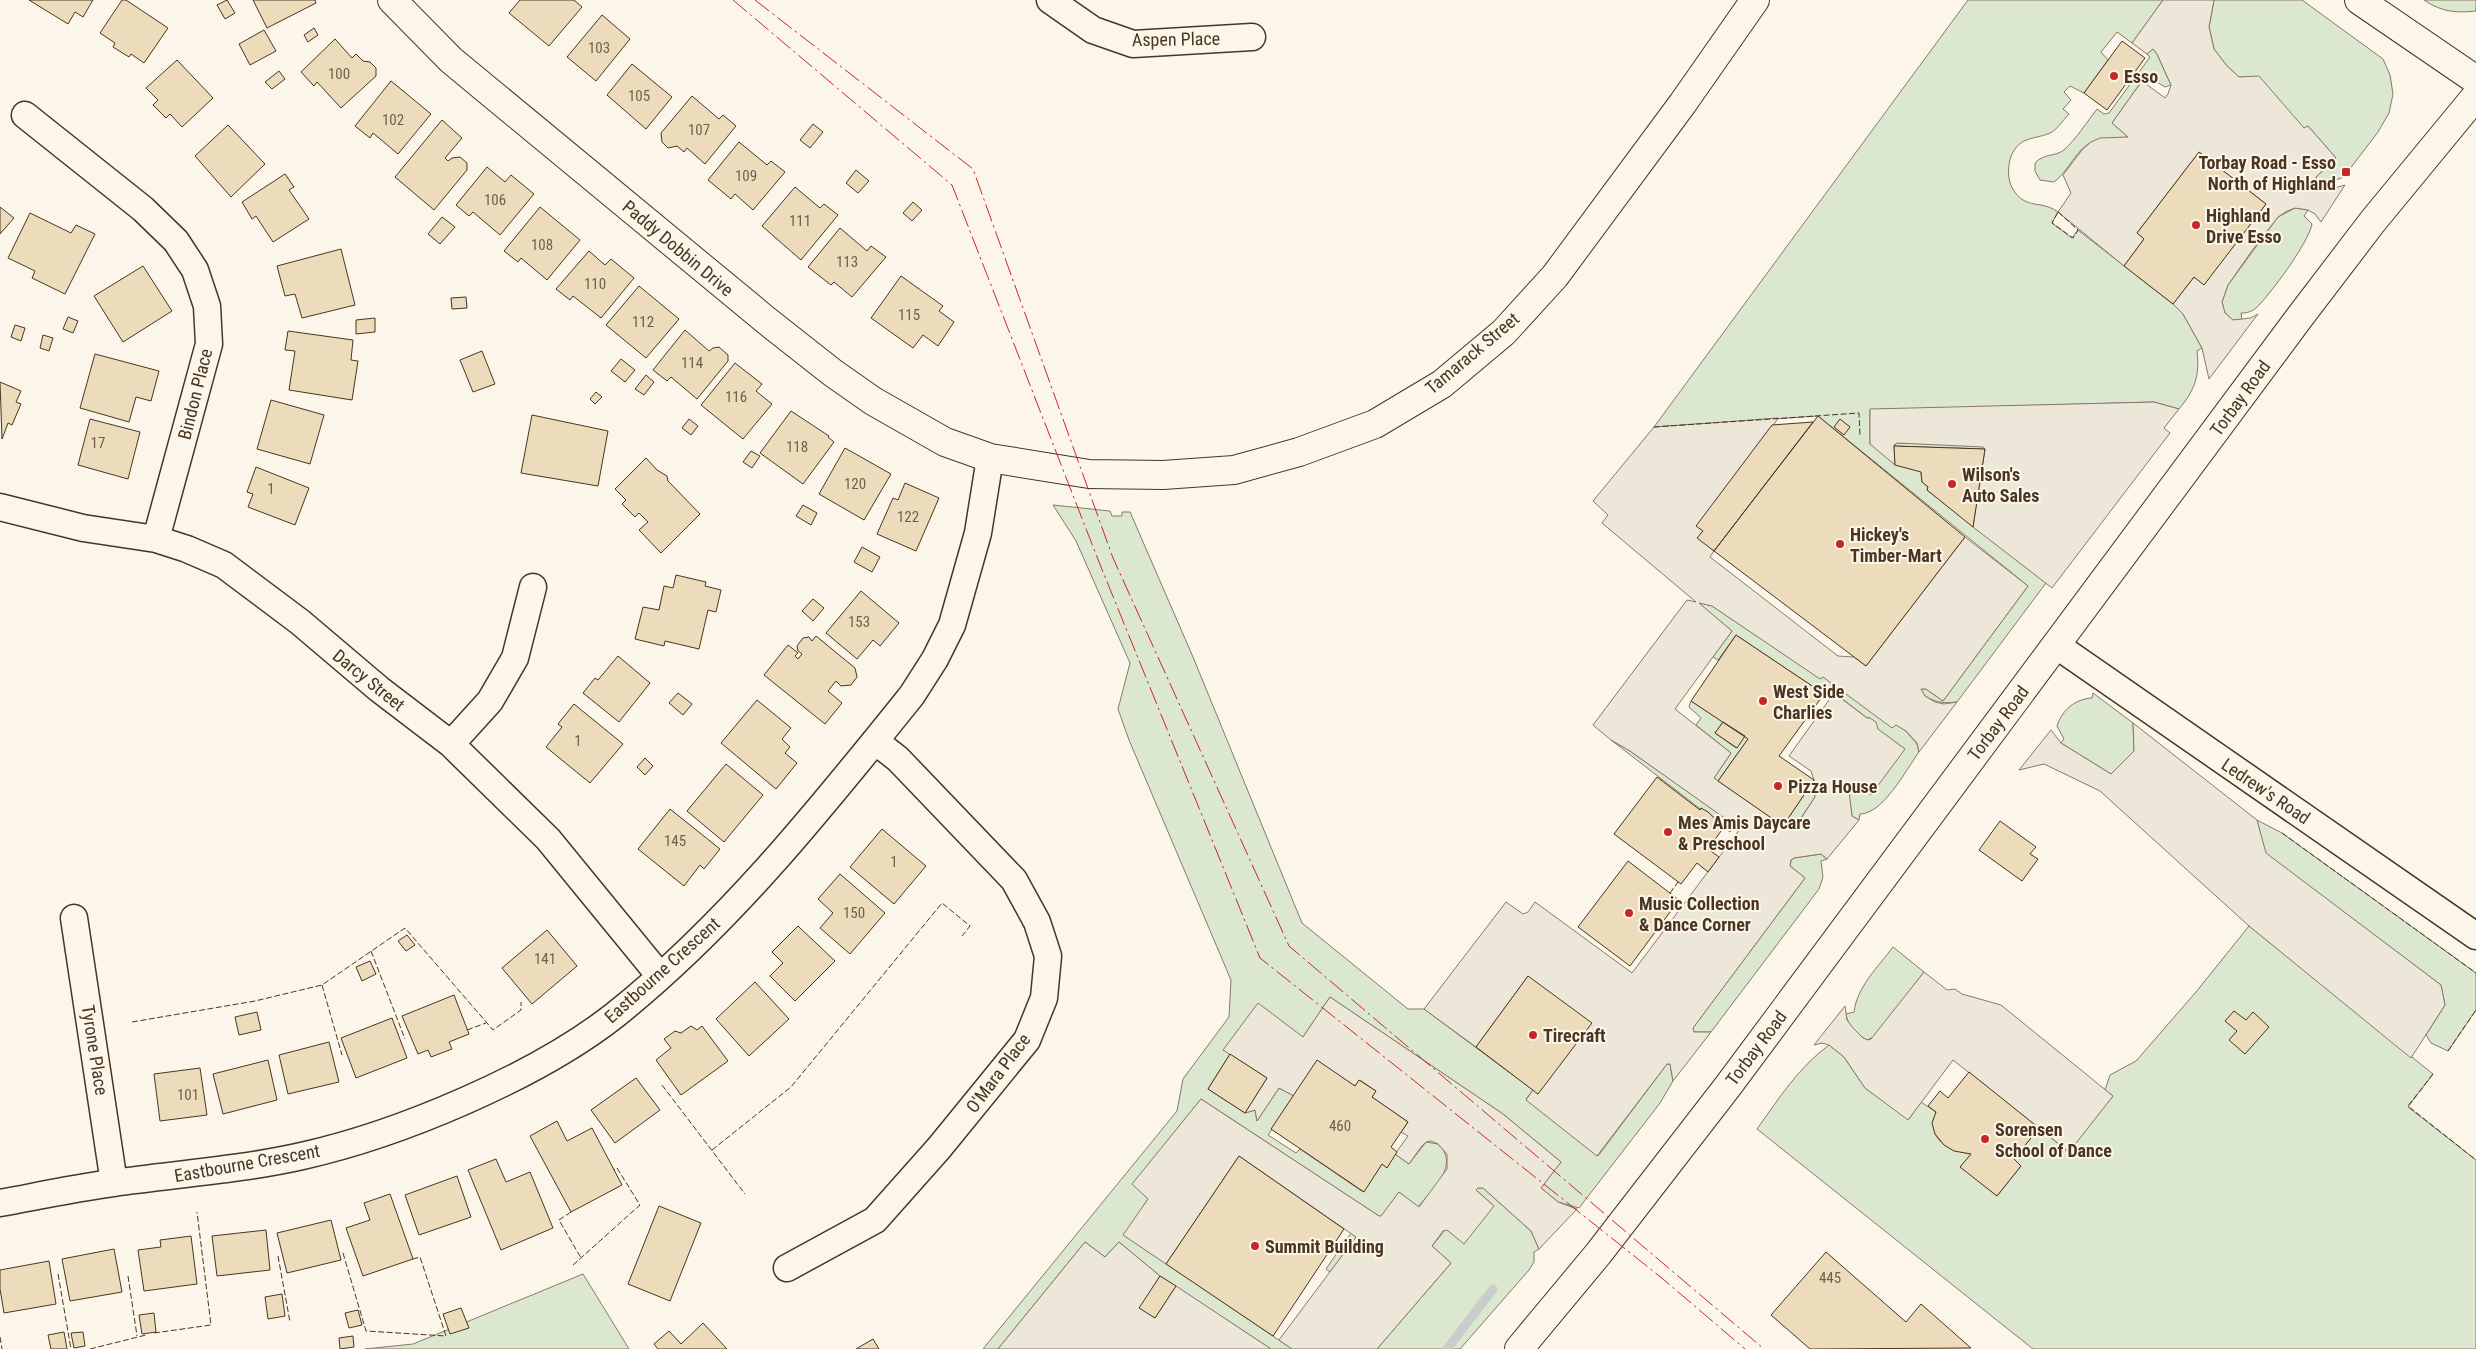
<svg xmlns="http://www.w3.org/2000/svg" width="2476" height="1349" font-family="'Roboto Condensed',sans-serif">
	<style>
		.green { fill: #dce7d0; stroke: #887966 }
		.parking { fill: #ede7d9; stroke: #887966 }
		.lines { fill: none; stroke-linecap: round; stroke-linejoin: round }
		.stream { stroke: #c9cecd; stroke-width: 9 }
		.building { fill: #ecdcbc; stroke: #4a3520 }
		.minor-casing { stroke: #4a3520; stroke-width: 29 }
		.tertiary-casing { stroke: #4a3520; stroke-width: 30 }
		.primary-casing { stroke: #4a3520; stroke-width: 30 }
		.minor { stroke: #fbf6e9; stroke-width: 26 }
		.tertiary { stroke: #fbf6e9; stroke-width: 28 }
		.primary { stroke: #fbf6e9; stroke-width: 28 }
		.fence { stroke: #4a3520; stroke-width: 1; stroke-dasharray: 6 2.5; stroke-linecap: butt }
		.power { stroke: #c62828; stroke-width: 1; stroke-dasharray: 18 4 2.5 4; stroke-linecap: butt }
		.poi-dot { fill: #c62828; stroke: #fbf6e9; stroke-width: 2 }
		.labels { text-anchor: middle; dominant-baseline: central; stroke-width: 4; stroke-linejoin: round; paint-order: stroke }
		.number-label { font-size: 15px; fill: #725f47 }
		.street-label { font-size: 18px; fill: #4a3520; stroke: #fbf6e9 }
		.poi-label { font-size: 18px; font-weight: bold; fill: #4a3520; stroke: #fbf6e9; text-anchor: start }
	</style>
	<rect width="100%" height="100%" fill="#fbf6e9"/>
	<!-- green -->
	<path class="green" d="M1968 0H2163L2132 43 2117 32 2101 52 2108 60 2084 93 2070 86 2064 92 2071 100 2063 109 2069 114C2063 120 2057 130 2050 133 2042 137 2032 137 2024 141 2011 148 2007 164 2009 178 2010 186 2015 195 2023 200 2035 207 2044 202 2058 212L2052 223 2072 238 2078 230 2173 304 2183 314 2202 348 2197 351C2200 375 2195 390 2179 409L2154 402 1870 410V444L1921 472 1922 482 1928 487 1927 490 2046 583 1957 702C1942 704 1932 702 1920 692L1921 689H1926L1943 701 2028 586 1818 416 1654 427Z
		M2214 0H2302L2383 59 2390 75 2393 94 2389 113 2378 132 2349 170 2345 167 2341 174 2344 177 2327 183 2328 190H2323L2317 185 2316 177 2336 158 2308 126 2304 129 2252 78 2239 77 2227 66 2214 49 2209 27Z
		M2424 0H2476V11C2455 13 2442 12 2424 0Z
		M2153 49 2157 54 2171 85 2165 87 2147 76 2142 81 2112 123 2128 137C2116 139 2104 137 2092 142 2077 148 2068 172 2054 182L2040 180 2035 171V163C2044 153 2055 157 2064 150 2076 139 2087 122 2097 109L2104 114 2109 113 2150 57 2147 54Z
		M2295 208 2308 210 2304 216 2312 224C2309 242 2270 295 2256 308 2251 312 2247 313 2241 313L2242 320H2233L2225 313 2222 302 2228 285 2278 217Z
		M1897 443 1981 445 1985 449 1894 446Z
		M1053 505 1110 511 1112 516H1122V512H1130L1193 657 1302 923 1408 1009H1424L1533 1090 1526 1099 1598 1156 1667 1064H1670L1673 1081 1660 1103 1579 1208 1558 1202 1541 1188 1561 1162 1503 1114 1330 997 1303 1037 1224 1050 1230 1054 1208 1089 1245 1113 1255 1110 1257 1121 1279 1088 1294 1096 1268 1135 1296 1153 1300 1149 1363 1192 1382 1164 1387 1167 1395 1154 1409 1164 1426 1142 1438 1144C1461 1165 1432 1189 1418 1207L1399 1192 1381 1217 1379 1216 1201 1099 1133 1184 1148 1199 1124 1235 1292 1349H1271L1160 1276 1119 1242 1105 1257 1085 1242 998 1349H983L1177 1111 1183 1079 1229 1017 1231 980 1129 740 1118 709 1130 663 1076 541Z
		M1697 602 1712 606 1820 678 1822 676 1906 731 1917 744 1919 752C1906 770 1883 814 1860 814L1859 820 1852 816 1847 784 1905 749 1877 729 1870 718H1867L1831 690 1829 689 1824 694 1736 635 1718 660 1713 657 1732 631Z
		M2093 693 2133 723 2134 751 2111 774 2061 743 2064 739 2057 726C2062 710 2075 699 2092 698Z
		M1691 701 1723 722 1715 733 1736 748 1745 736 1748 739 1718 781 1714 778 1731 753 1696 725 1701 718 1689 707Z
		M1611 740 1630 751 1735 825 1730 832Z
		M1814 780 1815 797 1799 821 1783 826Z
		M2257 820 2282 833 2476 973V1010L2448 1051 2431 1043 2426 1035 2445 1005 2441 985 2265 853Z
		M1821 854 1827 859 1821 861 1823 877 1819 889 1711 1032H1694L1693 1028 1805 878 1790 866 1791 860 1794 858Z
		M2249 926 2433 1074 2408 1107 2476 1160V1349H2033L1757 1129C1780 1097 1798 1068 1829 1045L1844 1057 1865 1088 1909 1119 1921 1102 1936 1112C1926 1139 1947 1150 1971 1154L1961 1167 1997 1196 2021 1166 2014 1159 2039 1128 2068 1152 2113 1096 2105 1090 2110 1075 2136 1061 2196 992Z
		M1893 947 1924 972 1874 1037 1867 1040C1857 1035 1848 1026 1846 1014L1854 1012C1857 987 1878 967 1893 947Z
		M1478 1188H1483L1531 1231 1539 1249 1534 1252V1262L1529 1270 1460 1349H1377L1451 1263 1432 1246 1445 1230 1494 1206 1476 1190Z
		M1351 1233 1356 1237 1330 1272 1326 1269Z
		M583 1274 629 1349H365L413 1344Z"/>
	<!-- parking -->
	<path class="parking" d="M2163 0H2214L2209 27 2214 49 2227 66 2239 77 2259 76 2304 128 2308 126 2336 158 2316 177 2317 185 2323 189 2328 190 2345 185 2321 222 2315 214 2308 210 2295 208 2287 211 2278 217 2251 252 2228 285 2222 302 2225 313 2233 320 2251 318 2258 314 2209 379 2202 348 2183 314 2173 304 2194 277 2204 284 2266 204 2199 152 2137 233 2144 239 2124 266 2058 212 2071 193 2063 175 2082 150 2091 142 2100 138 2128 137 2112 123 2142 81 2165 98 2168 94 2171 85 2157 54 2153 49 2147 54 2132 43Z
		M2154 402 2179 409 2164 428 2170 433 2052 588 1973 527 1985 449 1983 447 1897 443 1894 445 1895 465 1870 444V409Z
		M1778 418 1698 538 1714 551 1710 557 1838 656 1854 657 1866 666 1965 537 2028 586 1943 701 1926 689H1921L1925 696 1935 702 1944 704 1957 702 1919 752 1917 743 1906 731 1896 725 1892 728 1823 677 1820 679 1712 606 1699 603 1732 631 1675 709 1731 753 1714 778 1783 826 1798 823 1815 797 1814 780 1811 771 1789 756 1834 693 1867 718H1870L1876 722 1878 729 1905 749 1871 795 1853 782 1848 783 1852 816 1859 820 1827 859 1821 854 1794 858 1791 860 1790 866 1805 878 1693 1028 1694 1032H1711L1673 1081 1670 1064H1667L1597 1156 1526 1100 1533 1090 1528 976 1476 1047 1424 1009 1506 902 1523 914 1528 912 1535 902 1632 973 1740 829 1630 751 1611 740 1593 725 1687 600 1696 602 1602 523 1608 515 1593 501 1654 427Z
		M2133 723 2257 820 2266 853 2441 985 2445 1005 2411 1058 2249 926 2100 791 2044 764 2019 770 2051 730 2061 743 2111 774 2134 751Z
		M1924 972 1947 990 1955 989 1962 994 2001 1005 2113 1096 2069 1152 1953 1060 1908 1120 1865 1088 1844 1057 1829 1045 1822 1043 1814 1045 1845 1006 1847 1020 1853 1028 1862 1037 1867 1040 1871 1039Z
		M1330 997 1503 1114 1561 1162 1541 1188 1558 1202 1577 1209 1539 1249 1531 1231 1483 1188H1478L1476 1190 1494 1206 1464 1244 1447 1230 1443 1231 1432 1246 1451 1263 1377 1349H1292L1279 1340 1356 1237 1239 1156 1166 1264 1123 1235 1148 1199 1132 1184 1201 1099 1379 1216H1381L1399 1192 1419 1207 1447 1169V1154L1438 1144 1431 1141 1426 1142 1421 1147 1409 1164 1395 1154 1408 1136 1401 1132 1408 1122 1372 1097 1376 1091 1360 1080 1355 1086 1317 1061 1294 1096 1279 1088 1257 1121 1255 1110 1245 1113 1267 1078 1223 1050 1258 1003 1303 1037Z
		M1085 1242 1105 1257 1119 1242 1160 1276 1140 1308 1155 1318 1176 1286 1271 1349H998Z"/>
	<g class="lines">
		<!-- stream -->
		<path class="stream" d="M1447 1349 1493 1289"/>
	</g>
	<!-- building -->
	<path class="building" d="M29 0H93L83 17 75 12 68 24Z
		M122 0H126L168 28 144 63 131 54 129 57 113 47 115 43 100 33Z
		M227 0 235 13 225 19 217 5Z
		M253 0H315L316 3 267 28Z
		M520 0H574L582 7 549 46 509 13Z
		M602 15 630 39 596 81 567 57Z
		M314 28 318 35 308 42 304 35Z
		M264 30 276 51 250 65 239 44Z
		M335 39 352 58 356 54 363 61 370 62 376 68V76L341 108 317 82 314 86 301 72Z
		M2122 41 2145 58 2107 110 2084 93Z
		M177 60 213 98 182 127 170 114 166 118 153 105 158 100 146 88Z
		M632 64 672 97 646 129 607 95Z
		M279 71 285 79 272 89 265 82Z
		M391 81 431 114 398 154 373 133 370 138 355 126Z
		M692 96 719 119 723 115 736 126 705 164 687 148 684 152 677 146 668 148 662 142 661 133Z
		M442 120 462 138 445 158 448 161 452 158 460 157 467 163V170L434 210 395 177Z
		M813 124 823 132 810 148 800 140Z
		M228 125 265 164 231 197 195 156Z
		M739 142 767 165 771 161 785 172 753 210 735 194 731 199 708 180Z
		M2199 152 2266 204 2204 285 2194 277 2173 304 2124 266 2144 239 2137 233Z
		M487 167 505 182 511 175 534 194 500 235 473 212 469 216 456 205Z
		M856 170 869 181 858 193 846 183Z
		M285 174 294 187 289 190 309 219 273 242 256 216 252 219 242 202Z
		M795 187 820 208 824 204 838 215 801 260 762 226Z
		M913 202 922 210 912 221 903 213Z
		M0 207 14 218 0 234Z
		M540 207 580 240 547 280 521 258 518 262 504 251Z
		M30 213 71 233 76 225 95 234 65 294 32 278 35 271 8 258Z
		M442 217 455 227 440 244 428 234Z
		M840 228 867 251 871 246 886 257 852 297 834 282 831 285 808 267Z
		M341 249 355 305 302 318 295 294 285 296 277 266Z
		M589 251 605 265 611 259 634 278 601 318 573 296 570 300 556 289Z
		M143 266 172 311 123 342 94 296Z
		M901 276 943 306 939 311 954 322 938 346 923 335 913 348 871 318Z
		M639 286 679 319 646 358 606 325Z
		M466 297 467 308 452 309 451 298Z
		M68 317 78 321 73 333 63 329Z
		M375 318V332L356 334V320Z
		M15 325 25 328 21 341 11 337Z
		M685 330 709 351 713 348 719 347 728 355V361L697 399 671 377 667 381 653 370Z
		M288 331 353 340 351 360 358 361 352 400 289 390 295 351 285 350Z
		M43 335 53 338 49 351 40 348Z
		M482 351 495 384 473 392 460 360Z
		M95 354 159 371 151 401 136 397 129 422 80 408Z
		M621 359 635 370 625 382 611 371Z
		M735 363 762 384 756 391 772 404 743 439 701 405Z
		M646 375 654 382 644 395 635 389Z
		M0 382 21 391 16 402 21 404 12 425 8 423 2 439Z
		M596 392 602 397 595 404 590 399Z
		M271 400 324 415 310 464 257 449Z
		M791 411 829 436 828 437 834 442 803 484 760 453Z
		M532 415 608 431 598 486 521 473Z
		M1818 416 1965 537 1866 666 1714 551Z
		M90 419 140 432 128 479 78 465Z
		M689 419 698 426 691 435 682 428Z
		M1840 419 1850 427 1844 435 1834 427Z
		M1813 422 1714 551 1697 538 1703 531 1696 526 1772 425Z
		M1894 446 1985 449 1973 527 1927 490 1928 487 1922 482 1921 472 1895 465Z
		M845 448 891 474 864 520 819 494Z
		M751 451 760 456 752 468 743 462Z
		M646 458 657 470 667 476 668 481 700 514 661 553 639 530 648 522 639 513 635 517 622 504 626 500 615 489Z
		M256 467 309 488 295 525 248 507 253 494 247 492Z
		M905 483 939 498 916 551 877 534 893 498 898 500Z
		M803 505 817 513 811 525 796 516Z
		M862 547 880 557 872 572 854 562Z
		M676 575 706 582 705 586 721 590 716 612 708 610 699 649 665 641 664 646 635 639 643 607 659 610 664 586 673 588Z
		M861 591 899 623 880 646 873 640 857 659 826 633Z
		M813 599 824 608 813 621 802 611Z
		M1736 635 1824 694 1779 756 1814 780 1783 826 1718 781 1748 739 1691 701Z
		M816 636 855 668 857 677 851 685 841 686 836 681 828 691 842 703 825 724 764 675 788 645 798 653 795 656 798 659 802 654 798 651 797 646 803 638 809 637 812 641Z
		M618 656 650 683 619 722 583 693 595 678 598 680Z
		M678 693 692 704 683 715 669 703Z
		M757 700 791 728 782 739 790 747 785 753 797 763 776 789 721 743Z
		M574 704 623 744 590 783 546 747 562 727 558 724Z
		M1723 722 1745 736 1737 748 1715 733Z
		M645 758 653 766 645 775 637 767Z
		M726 764 763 795 724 842 687 811Z
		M1657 777 1700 810 1701 808 1708 812 1724 827 1708 849 1719 857 1708 872 1697 863 1681 884 1614 834Z
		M670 809 720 849 704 869 700 865 684 886 638 849Z
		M2000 821 2036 847 2030 854 2038 859 2022 881 1979 850Z
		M882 829 926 866 894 904 850 867Z
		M1628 861 1679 900 1630 966 1578 927Z
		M840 874 885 913 850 954 820 928 833 913 818 899Z
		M798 926 835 961 795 1001 770 976 783 963 772 952Z
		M547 930 577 966 532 1004 502 968Z
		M407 935 415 945 406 951 398 941Z
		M370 961 376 974 362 981 356 967Z
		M1528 976 1592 1023 1538 1094 1476 1047Z
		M755 982 789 1019 749 1056 716 1019Z
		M454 995 469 1034 449 1042 452 1049 431 1057 428 1050 418 1054 402 1016Z
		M2234 1011 2246 1020 2253 1012 2269 1027 2245 1054 2229 1040 2237 1031 2225 1021Z
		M257 1012 261 1030 239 1035 235 1017Z
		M392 1018 407 1058 356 1078 341 1038Z
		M691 1026 697 1030 702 1026 728 1061 681 1095 656 1060 671 1048 664 1039 675 1031 681 1033Z
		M329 1042 339 1082 288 1094 279 1055Z
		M1230 1054 1267 1078 1245 1113 1208 1089Z
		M268 1060 277 1100 223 1114 213 1074Z
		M1317 1060 1355 1086 1359 1080 1376 1091 1372 1097 1408 1122 1391 1147 1397 1152 1387 1168 1382 1164 1364 1192 1271 1129Z
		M200 1068 207 1115 160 1121 154 1074Z
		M1969 1072 2039 1128 2014 1159 2021 1166 1997 1196 1960 1167 1971 1154 1954 1151 1944 1145 1935 1134 1932 1123 1936 1112 1928 1106 1940 1091 1948 1098Z
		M636 1078 660 1110 615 1143 591 1110Z
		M557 1121 567 1141 592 1128 622 1185 571 1212 530 1136Z
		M1239 1156 1344 1229 1273 1336 1166 1264Z
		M496 1159 506 1182 530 1172 553 1228 501 1250 468 1170Z
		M457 1176 471 1217 419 1235 405 1195Z
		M390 1194 413 1259 363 1276 346 1228 370 1220 364 1203Z
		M659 1206 701 1223 670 1301 628 1284Z
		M331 1220 341 1260 287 1273 277 1233Z
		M266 1230 270 1270 217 1276 212 1236Z
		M191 1236 197 1284 144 1291 138 1250 161 1247 160 1240Z
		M114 1249 122 1292 70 1301 62 1259Z
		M1826 1252 1906 1322 1921 1304 1971 1348 1810 1349 1771 1315Z
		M49 1261 56 1304 4 1313 0 1289V1270Z
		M1160 1276 1176 1286 1155 1318 1139 1308Z
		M282 1294 285 1316 268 1319 265 1297Z
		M461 1308 469 1328 450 1334 443 1314Z
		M358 1310 362 1325 349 1328 345 1313Z
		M154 1313 156 1332 142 1334 139 1315Z
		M703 1323 727 1349H658L654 1344 669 1331 681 1344Z
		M64 1332 67 1349H51L48 1335Z
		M83 1332 85 1346 74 1348 71 1333Z
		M353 1336 354 1347 340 1349 339 1338Z
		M873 1339 879 1349H856Z"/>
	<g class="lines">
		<defs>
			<path id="minor" d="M1050 0 1093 30 1133 44 1252 37
				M25 115 143 209 176 241 195 270 207 306 209 344 156 539
				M0 507 83 528 156 539 187 549 224 565 300 622 379 689 451 744 548 839 660 976
				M2056 645 2476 936
				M451 744 490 701 515 658 533 587
				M74 918 114 1183
				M0 1203C38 1196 75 1188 113 1183 176 1174 240 1170 302 1156 400 1134 536 1077 615 1015 728 925 822 807 912 695L935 659 952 625 978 533 990 458
				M787 1268 875 1220 939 1148 1027 1040 1044 998 1048 956 1037 922 1014 880 898 759 875 741"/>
			<path id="tertiary" d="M392 0 451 60 767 321 833 373 873 401 945 442 990 458 1089 474 1163 475 1234 470 1299 452 1375 424 1442 384 1504 332 1555 276 1683 103 1755 0
				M2359 0 2476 80"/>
			<path id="primary" d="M1519 1349 1598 1254 1728 1086 2299 318 2373 221 2476 96"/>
		</defs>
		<!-- minor casing -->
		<use href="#minor" class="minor-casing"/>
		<!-- tertiary casing -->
		<use href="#tertiary" class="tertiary-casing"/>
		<!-- primary casing -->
		<use href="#primary" class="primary-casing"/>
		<!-- minor -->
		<use href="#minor" class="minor"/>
		<!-- tertiary -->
		<use href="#tertiary" class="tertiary"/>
		<!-- primary -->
		<use href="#primary" class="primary"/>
		<!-- fence -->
		<path class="fence" d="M2058 212 2078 230 2073 238 2052 223Z
			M1654 427 1859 413 1860 436
			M2282 833 2476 973
			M1670 893 1678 882
			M371 951 405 1039
			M322 985 342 1055
			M132 1022 255 1001 322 985 405 928 493 1030 521 1010V1002
			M467 1030 486 1023
			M2448 1051 2476 1010
			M2433 1074 2408 1106 2476 1160
			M662 1085 745 1194
			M712 1150 791 1087 942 903 970 926 962 936
			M571 1212 559 1220 581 1258
			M343 1253 366 1331 446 1336 420 1257 413 1259
			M278 1256 290 1322
			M573 1265 640 1205 617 1168 614 1170
			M58 1274 71 1349
			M128 1276 137 1336
			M154 1333 211 1325 197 1212
			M0 1337 2 1349
			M90 1349 146 1335"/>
		<!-- power -->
		<path class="power" d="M733 0 952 185 1099 562 1260 958 1663 1279 1745 1349
			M755 0 973 169 1113 558 1289 946 1764 1349"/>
	</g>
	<!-- markers -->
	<g class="poi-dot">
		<circle cx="2114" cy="76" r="5"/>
		<rect x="2341" y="167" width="10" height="10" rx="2.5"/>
		<circle cx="2196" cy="225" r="5"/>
		<circle cx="1952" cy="484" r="5"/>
		<circle cx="1840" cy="544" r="5"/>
		<circle cx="1763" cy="701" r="5"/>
		<circle cx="1778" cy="786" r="5"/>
		<circle cx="1668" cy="832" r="5"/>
		<circle cx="1629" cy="913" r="5"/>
		<circle cx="1533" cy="1035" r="5"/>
		<circle cx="1985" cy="1139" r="5"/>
		<circle cx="1255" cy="1246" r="5"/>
	</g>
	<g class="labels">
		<!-- number labels -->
		<g class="number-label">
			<text x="599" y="48">103</text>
			<text x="339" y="74">100</text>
			<text x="639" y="96">105</text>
			<text x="393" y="120">102</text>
			<text x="699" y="130">107</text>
			<text x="746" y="176">109</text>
			<text x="495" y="200">106</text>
			<text x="800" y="221">111</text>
			<text x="542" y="245">108</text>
			<text x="847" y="262">113</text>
			<text x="595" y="284">110</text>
			<text x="909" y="315">115</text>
			<text x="643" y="322">112</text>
			<text x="692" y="363">114</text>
			<text x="736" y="397">116</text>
			<text x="98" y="443">17</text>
			<text x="797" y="447">118</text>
			<text x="855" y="484">120</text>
			<text x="271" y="489">1</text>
			<text x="908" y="517">122</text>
			<text x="859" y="622">153</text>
			<text x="578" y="741">1</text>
			<text x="675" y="841">145</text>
			<text x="894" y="862">1</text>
			<text x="854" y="913">150</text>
			<text x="545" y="959">141</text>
			<text x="188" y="1095">101</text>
			<text x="1340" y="1126">460</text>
			<text x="1830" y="1278">445</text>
		</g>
		<!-- street labels -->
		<g class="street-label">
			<text transform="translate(1176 39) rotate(-1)">Aspen Place</text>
			<text transform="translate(678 248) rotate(40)">Paddy Dobbin Drive</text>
			<text transform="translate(1472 353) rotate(-40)">Tamarack Street</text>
			<text transform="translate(195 394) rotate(-76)">Bindon Place</text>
			<text transform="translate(2240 398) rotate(-54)">Torbay Road</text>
			<text transform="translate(369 680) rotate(39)">Darcy Street</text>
			<text transform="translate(1998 723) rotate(-53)">Torbay Road</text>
			<text transform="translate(2266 791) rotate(34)">Ledrew's Road</text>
			<text transform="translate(662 970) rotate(-42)">Eastbourne Crescent</text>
			<text transform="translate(1756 1048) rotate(-53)">Torbay Road</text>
			<text transform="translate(95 1050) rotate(81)">Tyrone Place</text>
			<text transform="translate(998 1073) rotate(-53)">O'Mara Place</text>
			<text transform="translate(247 1163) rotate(-10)">Eastbourne Crescent</text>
		</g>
		<!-- poi labels -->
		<g class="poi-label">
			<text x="2124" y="76">Esso</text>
			<text x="2336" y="162" text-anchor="end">Torbay Road - Esso<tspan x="2336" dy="21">North of Highland</tspan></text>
			<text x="2206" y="215">Highland<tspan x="2206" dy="21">Drive Esso</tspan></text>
			<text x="1962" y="474">Wilson's<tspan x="1962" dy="21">Auto Sales</tspan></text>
			<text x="1850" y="534">Hickey's<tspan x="1850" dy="21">Timber-Mart</tspan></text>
			<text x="1773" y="691">West Side<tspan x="1773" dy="21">Charlies</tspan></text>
			<text x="1788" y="786">Pizza House</text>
			<text x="1678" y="822">Mes Amis Daycare<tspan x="1678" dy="21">&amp; Preschool</tspan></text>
			<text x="1639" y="903">Music Collection<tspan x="1639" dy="21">&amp; Dance Corner</tspan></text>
			<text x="1543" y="1035">Tirecraft</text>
			<text x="1995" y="1129">Sorensen<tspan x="1995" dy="21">School of Dance</tspan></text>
			<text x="1265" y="1246">Summit Building</text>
		</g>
	</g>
</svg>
